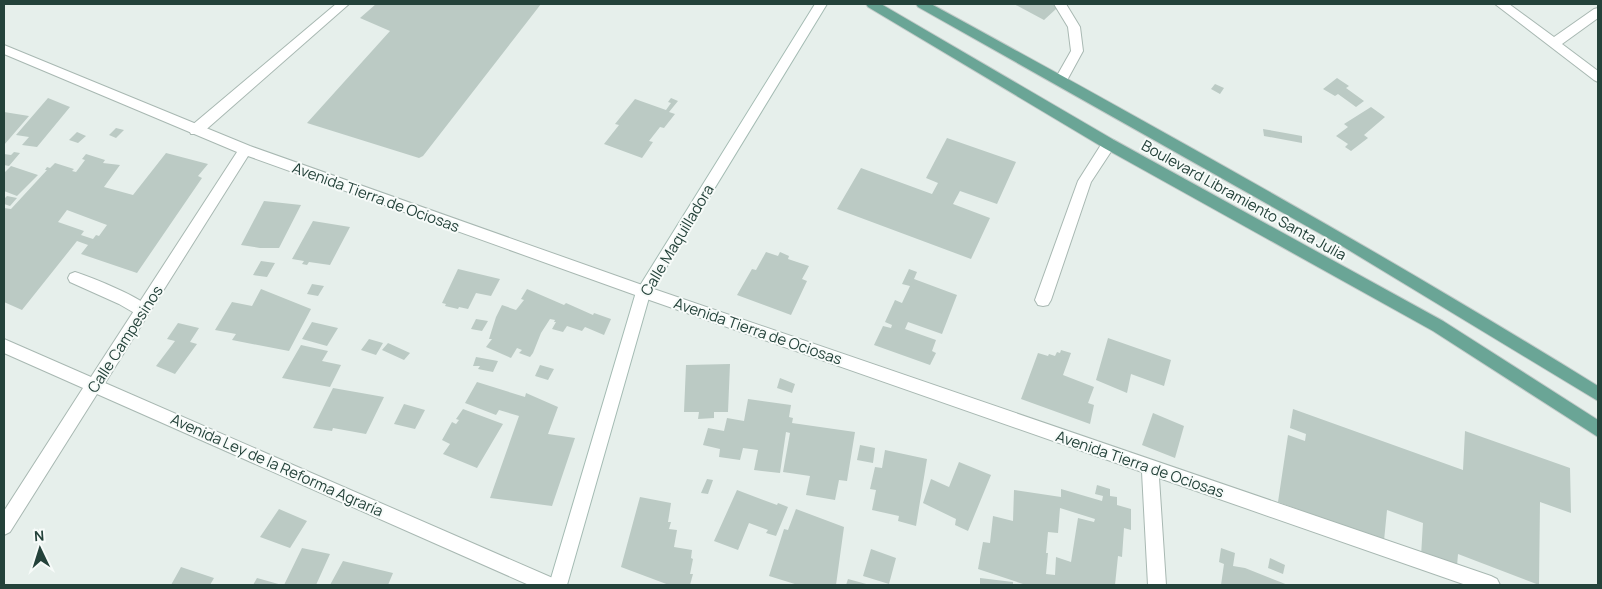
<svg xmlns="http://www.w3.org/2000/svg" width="1602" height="589" font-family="Manrope,sans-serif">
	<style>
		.building { fill: #bbcac4; fill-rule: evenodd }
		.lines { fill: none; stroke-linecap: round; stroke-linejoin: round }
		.lane-casing { stroke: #a8b8b2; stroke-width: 2 }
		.street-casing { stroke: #a8b8b2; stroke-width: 2 }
		.secondary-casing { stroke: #a4bbb3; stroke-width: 2 }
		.primary-casing { stroke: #c2cac8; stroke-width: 2 }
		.lane { fill: #fff; fill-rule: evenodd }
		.street { fill: #fff; fill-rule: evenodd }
		.secondary { fill: #fff; fill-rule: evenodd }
		.primary { fill: #6aa596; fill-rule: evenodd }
		.labels { text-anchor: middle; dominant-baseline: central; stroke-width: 4; stroke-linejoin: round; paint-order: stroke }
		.street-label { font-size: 15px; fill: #24423a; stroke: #f7fbf9 }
	</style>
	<rect width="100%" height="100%" fill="#e6efeb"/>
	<!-- building -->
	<path class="building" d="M376 4H541L423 156 419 158 307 123 390 31 360 18Z
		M1014 4H1056L1063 7 1056 9 1044 20Z
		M1337 78 1349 86 1346 88 1364 101 1356 107 1338 94 1335 96 1323 89Z
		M1215 84 1224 88 1220 94 1211 89Z
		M48 98 70 107 37 147 22 145 29 137 16 135Z
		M671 98 678 101 669 112 675 114 664 128 660 127 649 141 653 142 642 158 604 144 619 125 615 124 635 99 666 110 671 103 668 102Z
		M1371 107 1385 117 1364 135 1368 138 1351 151 1345 147 1348 144 1336 136 1348 127 1344 124Z
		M4 112 29 116 4 145Z
		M116 128 124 130 116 138 109 135Z
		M1263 129 1302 136V143L1264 136Z
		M77 132 86 136 78 143 69 140Z
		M947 138 1016 162 997 204 960 191 953 204 990 218 971 259 837 209 861 168 932 194 938 183 926 178Z
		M14 152 20 153 9 166 4 165V154L11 155Z
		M166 153 208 164 198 176 202 178 137 273 81 254 88 245 77 241 22 310 4 302V208L11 209 47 170H45L47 167 50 168 55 163 74 169 72 171 76 172 85 160 82 159 86 154 105 160 103 163 120 165 104 187 133 195ZM67 210 107 225 99 236 96 235 93 239 81 235 84 231 58 222Z
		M11 166 38 175 17 196 4 191V173Z
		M7 196 17 198 10 206 4 204V199Z
		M264 201 301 205 279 248H260L241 245Z
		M313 221 350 227 330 265 309 262 307 265 302 264 304 261 292 259Z
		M766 252 778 256 780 252 789 256 788 259 809 266 802 279 807 281 791 315 737 295 752 269 756 270Z
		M261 261 275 263 267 277 253 275Z
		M458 269 500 279 491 296 476 293 468 309 459 307 458 309 445 306 446 304 442 303Z
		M909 269 917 272 914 279 957 295 942 334 908 322 905 329 936 340 932 351 936 353 930 365 874 345 883 326 891 328 892 325 885 322 895 300 902 303 910 286 902 284Z
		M312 284 324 286 318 296 307 294Z
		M261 289 311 309 289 351 232 340 236 334 215 330 232 302 252 306Z
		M527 289 564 305 566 303 593 315 594 313 611 319 604 335 585 327 582 331 567 326 563 332 552 329 556 322H554L555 320 550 319 541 333 533 353 530 357 519 353 522 350 517 348 511 358 486 347 492 339H489L496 317 502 305 516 310 524 300 521 299Z
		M476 319 488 321 482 331 471 329Z
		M312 322 338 328 327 346 302 339Z
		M178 323 199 328 190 342 197 344 175 374 156 366 175 341 167 339Z
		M1108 338 1171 360 1164 386 1131 374 1127 393 1096 380Z
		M369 339 383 343 376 355 361 350Z
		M388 343 410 353 404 360 382 350Z
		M301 345 328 351 322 361 341 365 330 387 282 378Z
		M1061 350 1071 353 1063 375 1094 387 1088 403 1094 405 1090 424 1021 399 1038 353 1048 356 1049 354 1055 356 1057 352 1060 353Z
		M476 357 498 361 493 372 478 369 480 366H473Z
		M730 364 728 412H714V418L698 419 699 412H684L686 365Z
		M540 365 554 369 548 380 535 376Z
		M780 378 795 384 792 393 777 388Z
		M477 382 525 397 526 393 558 407 548 434 575 438 552 506 490 498 519 416 499 410 496 415 465 403Z
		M333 388 384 397 366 434 333 428 332 431 313 428Z
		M748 399 791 405 789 417 793 418 792 423 855 432 847 481 839 480 835 500 806 495 810 476 783 472 790 433 786 432 780 473 754 470 758 450 743 448 740 460 719 457 720 449 703 445 708 428 724 431 727 418 744 421Z
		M404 404 425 410 415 429 394 424Z
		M463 409 503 424 477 468 443 454 450 444 442 440 452 422 456 424 459 420 456 419Z
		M1293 409 1463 470 1465 431 1570 468 1571 513 1540 502 1539 585 1458 554 1457 566 1421 556 1423 523 1387 510 1384 541 1278 502 1288 435 1305 441 1306 434 1290 428Z
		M1153 413 1184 426 1175 458 1142 445Z
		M860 445 875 448 873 463 857 460Z
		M885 450 927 459 916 526 898 521 899 516 872 510 876 490 870 489 875 467 882 468Z
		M959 462 991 475 968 531 955 525 956 519 923 503 931 479 949 487Z
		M707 479 713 480 708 494 701 493Z
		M1097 485 1110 489V496L1117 497V505L1131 509V530L1124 528 1122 557 1118 556 1115 585H1026L978 569 983 542 990 543 993 516 1013 521 1014 490 1061 497V489L1102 501 1103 496 1095 494ZM1060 508 1095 519 1094 522 1078 518 1071 562 1056 557 1055 575 1046 574 1048 553H1046L1048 532 1058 533Z
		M737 490 777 505 778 503 788 507 776 536 766 533 768 530 749 523 738 550 714 541Z
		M640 497 671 503 668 522H671L669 529 677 530 674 547 692 550 691 558 693 559 690 574H693L690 585H669L621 567Z
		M279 509 307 521 290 548 260 537Z
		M796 509 844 527 836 585H798L769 576 784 529 788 530Z
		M302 548 330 554 316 585H284Z
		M1221 548 1235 553 1233 566 1245 568 1288 585H1221L1224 564 1219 562Z
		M871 549 896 558 889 584 863 576Z
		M1270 558 1285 565 1283 574 1268 568Z
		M343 561 393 573 388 585H330Z
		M181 567 214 578 210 585H171Z
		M257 578 282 585H253Z
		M980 578 1013 582V585H980Z
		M848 579 870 585H846Z"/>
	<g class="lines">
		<defs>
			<path id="lane" d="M336 4H349L201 134H191L189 130 191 126Z
				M1054 4H1066L1080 27 1083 51 1065 84H1055L1054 81 1071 51 1068 27Z
				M1109 139 1114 140 1116 144 1091 182 1051 300 1048 305 1043 306 1038 305 1035 300 1078 181 1104 140Z
				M75 272C90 277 145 298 151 310L148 315 143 316 138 315 119 304 70 282 68 278 70 274Z"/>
			<path id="street" d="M1495 4H1509L1554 37 1594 9 1598 8V18L1562 44 1598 71V82L1594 80Z
				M4 45 250 146 645 286 1491 576 1497 579 1500 585H1466L1159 478 1166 585H1148L1142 472 638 296 248 156 105 383 555 579 558 585H529L97 394 10 532 4 535V511L83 388 4 353V339L91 377 237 152 4 54Z"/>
			<path id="secondary" d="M815 4H827L650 294 567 585H549L636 292Z"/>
			<path id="primary" d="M866 4H881L1114 140 1443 321 1598 420V437L1433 331 1104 148 868 7Z
				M916 4H931C1156 127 1380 251 1598 386V401L1342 246 918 7Z"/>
		</defs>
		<!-- lane casing -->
		<use href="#lane" class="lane-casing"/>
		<!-- street casing -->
		<use href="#street" class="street-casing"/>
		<!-- secondary casing -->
		<use href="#secondary" class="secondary-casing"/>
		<!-- primary casing -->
		<use href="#primary" class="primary-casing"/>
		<!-- lane -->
		<use href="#lane" class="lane"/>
		<!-- street -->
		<use href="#street" class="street"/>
		<!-- secondary -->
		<use href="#secondary" class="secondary"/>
		<!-- primary -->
		<use href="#primary" class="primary"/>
	</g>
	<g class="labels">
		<!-- street labels -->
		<g class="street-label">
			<text transform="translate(376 197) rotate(20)">Avenida Tierra de Ociosas</text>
			<text transform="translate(1244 200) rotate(29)">Boulevard Libramiento Santa Julia</text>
			<text transform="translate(677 240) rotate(-59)">Calle Maquilladora</text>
			<text transform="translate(758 331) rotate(19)">Avenida Tierra de Ociosas</text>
			<text transform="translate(125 339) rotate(-57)">Calle Campesinos</text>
			<text transform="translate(1140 464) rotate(19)">Avenida Tierra de Ociosas</text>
			<text transform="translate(277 465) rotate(24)">Avenida Ley de la Reforma Agraría</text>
		</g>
	</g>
	<!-- border -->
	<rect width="1602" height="589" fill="none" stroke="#24423a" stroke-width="10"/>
	<!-- north arrow -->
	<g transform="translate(40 549) rotate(356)" stroke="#f7fbf9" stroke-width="4" paint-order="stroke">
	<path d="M0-4L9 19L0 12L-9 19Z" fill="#24423a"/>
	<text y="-8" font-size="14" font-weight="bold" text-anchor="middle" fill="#24423a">N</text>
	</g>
</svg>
